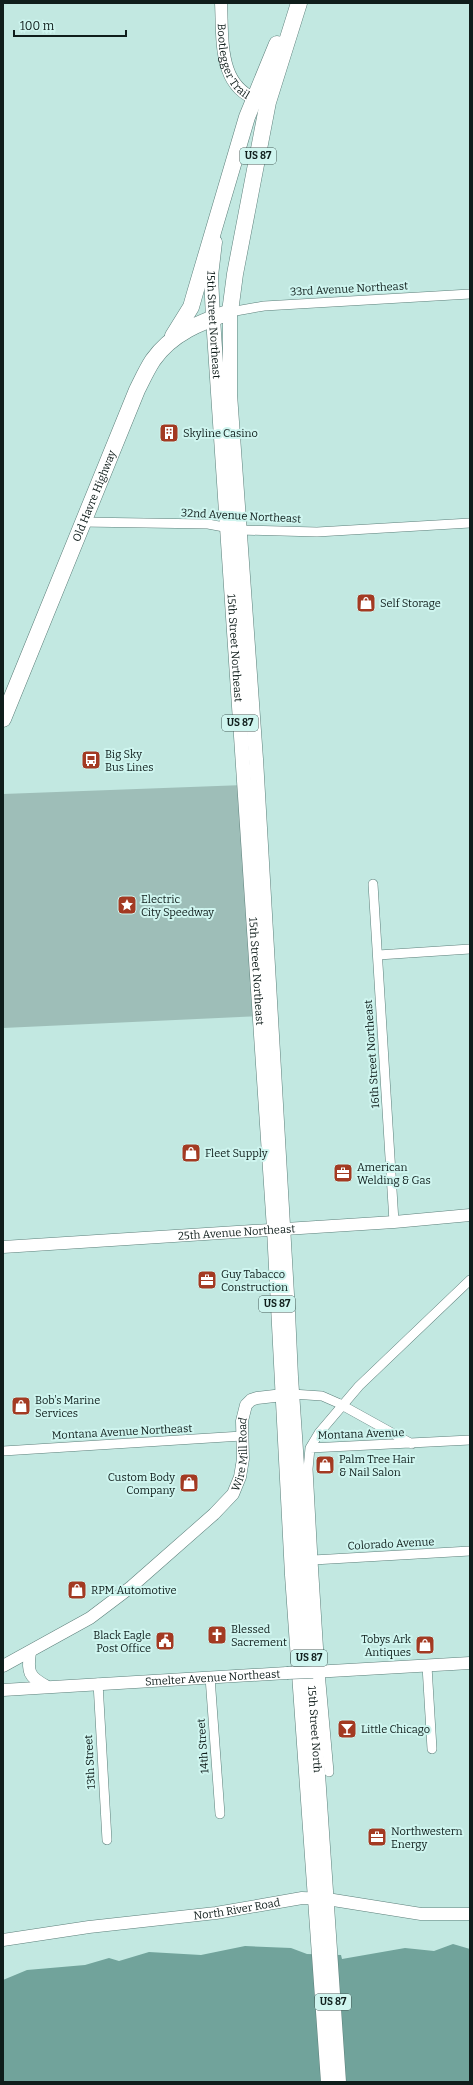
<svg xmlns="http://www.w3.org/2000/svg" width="473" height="2085" font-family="Bitter,serif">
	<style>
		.green { fill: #9ebeb8 }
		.water { fill: #71a39b }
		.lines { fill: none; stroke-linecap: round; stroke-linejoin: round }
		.street-casing { stroke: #5c7f7a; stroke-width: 10 }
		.secondary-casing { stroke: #5c7f7a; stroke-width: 13 }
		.primary-casing { stroke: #5c7f7a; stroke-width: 15 }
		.highway-casing { stroke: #5c7f7a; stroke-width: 17 }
		.street { stroke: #fff; stroke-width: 9 }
		.secondary { stroke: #fff; stroke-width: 12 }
		.primary { stroke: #fff; stroke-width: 14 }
		.highway { stroke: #fff; stroke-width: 16 }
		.secondary-bridge-casing { stroke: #5c7f7a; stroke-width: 13; stroke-linecap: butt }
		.secondary-bridge { stroke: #fff; stroke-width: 12 }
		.labels { text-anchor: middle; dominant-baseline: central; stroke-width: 4; stroke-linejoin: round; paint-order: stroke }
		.shield { fill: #cff5ef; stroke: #495e5b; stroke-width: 1 }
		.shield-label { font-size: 10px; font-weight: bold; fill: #0f1d1b }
		.street-label { font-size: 11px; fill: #0f1d1b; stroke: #cff5ef }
		.poi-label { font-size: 11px; fill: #0f1d1b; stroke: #cff5ef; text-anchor: start }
	</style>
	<rect width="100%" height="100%" fill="#c2e8e1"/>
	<!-- green -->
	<path class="green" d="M244 785 259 1016 3 1028V794Z"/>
	<!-- water -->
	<path class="water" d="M453 1944 470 1949V2082H3V1980L27 1970 85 1965 109 1958 119 1961 149 1952 201 1955 245 1946 291 1948 307 1954 341 1955 342 1959 405 1948 434 1951Z"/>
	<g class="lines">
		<defs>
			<path id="street" d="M230 312 264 306 470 294
				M82 522 208 524 240 530 317 532 470 523
				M373 884 394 1222
				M378 955 470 949
				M292 1394 322 1396 338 1403 412 1444
				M310 1448 470 1440
				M3 1451 242 1436
				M313 1560 470 1551
				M427 1666 432 1749
				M210 1677 220 1814
				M98 1683 107 1840
				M329 1772 320 1672 313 1560 308 1469 310 1448 319 1433 359 1386 470 1280"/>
			<g id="secondary">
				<path id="s1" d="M221 3C223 39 217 91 263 101"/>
				<path id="s2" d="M3 1247 394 1222 470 1215"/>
				<path d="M30 1652C27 1672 29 1677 46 1686"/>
				<path id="s3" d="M3 1666 90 1618 131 1587 214 1514 233 1494 240 1477 243 1459 242 1421 246 1405 251 1400 257 1398 292 1394"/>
				<path d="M313 1672 470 1663"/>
				<path id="s4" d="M3 1690 287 1673"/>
				<path id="s5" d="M3 1940 89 1927 216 1913 302 1898 327 1899 421 1914H470"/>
			</g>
			<g id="primary">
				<path id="s6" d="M215 242 211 276 213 318 274 1229 292 1575 328 2082"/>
				<path id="s7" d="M230 312V394L256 759 288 1312 291 1377 339 2082"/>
			</g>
			<g id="highway">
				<path d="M173 336 191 307 195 293 247 117 277 44"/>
				<path id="s8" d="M3 719 137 390C142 380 147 369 153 360 172 333 201 322 230 312L235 274 268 102 299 3"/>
			</g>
		</defs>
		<!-- street casing -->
		<use href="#street" class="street-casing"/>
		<!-- secondary casing -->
		<use href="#secondary" class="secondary-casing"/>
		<!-- primary casing -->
		<use href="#primary" class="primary-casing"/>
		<!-- highway casing -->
		<use href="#highway" class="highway-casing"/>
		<!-- street -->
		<use href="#street" class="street"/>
		<!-- secondary -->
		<use href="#secondary" class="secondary"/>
		<!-- primary -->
		<use href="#primary" class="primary"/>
		<!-- highway -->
		<use href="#highway" class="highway"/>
		<defs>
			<path id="secondary-bridge" d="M287 1673 313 1672"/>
		</defs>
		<!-- secondary-bridge casing -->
		<use href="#secondary-bridge" class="secondary-bridge-casing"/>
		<!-- secondary-bridge -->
		<use href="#secondary-bridge" class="secondary-bridge"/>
	</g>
	<!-- icons -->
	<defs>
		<symbol id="building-square" viewBox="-11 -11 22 22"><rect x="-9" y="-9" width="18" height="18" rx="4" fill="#a33a22" stroke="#cff5ef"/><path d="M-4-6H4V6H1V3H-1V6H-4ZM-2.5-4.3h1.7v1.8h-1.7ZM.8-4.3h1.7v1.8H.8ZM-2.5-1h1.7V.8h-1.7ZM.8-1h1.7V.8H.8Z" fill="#fff"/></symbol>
		<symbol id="shop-square" viewBox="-11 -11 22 22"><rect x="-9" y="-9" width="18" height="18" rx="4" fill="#a33a22" stroke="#cff5ef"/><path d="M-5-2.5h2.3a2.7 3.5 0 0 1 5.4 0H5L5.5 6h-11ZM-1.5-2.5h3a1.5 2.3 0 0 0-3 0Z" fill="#fff"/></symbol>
		<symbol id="bus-square" viewBox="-11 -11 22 22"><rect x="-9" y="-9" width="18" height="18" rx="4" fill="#a33a22" stroke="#cff5ef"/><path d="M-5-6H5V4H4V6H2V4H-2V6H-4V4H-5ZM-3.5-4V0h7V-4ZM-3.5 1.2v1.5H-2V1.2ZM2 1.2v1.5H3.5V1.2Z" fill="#fff"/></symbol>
		<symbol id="sight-square" viewBox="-11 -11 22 22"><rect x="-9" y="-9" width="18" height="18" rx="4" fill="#a33a22" stroke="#cff5ef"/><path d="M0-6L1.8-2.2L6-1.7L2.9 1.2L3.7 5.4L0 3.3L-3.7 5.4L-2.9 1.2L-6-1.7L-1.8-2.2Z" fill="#fff"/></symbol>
		<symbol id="office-square" viewBox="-11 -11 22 22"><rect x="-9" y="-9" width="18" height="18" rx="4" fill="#a33a22" stroke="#cff5ef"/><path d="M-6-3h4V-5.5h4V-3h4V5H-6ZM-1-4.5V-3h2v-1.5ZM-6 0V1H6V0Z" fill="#fff"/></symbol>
		<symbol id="church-square" viewBox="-11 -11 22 22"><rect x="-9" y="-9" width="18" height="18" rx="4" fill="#a33a22" stroke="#cff5ef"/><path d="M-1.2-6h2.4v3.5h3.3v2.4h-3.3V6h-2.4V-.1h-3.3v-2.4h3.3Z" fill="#fff"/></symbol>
		<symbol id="civic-square" viewBox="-11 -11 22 22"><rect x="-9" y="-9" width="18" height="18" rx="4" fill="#a33a22" stroke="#cff5ef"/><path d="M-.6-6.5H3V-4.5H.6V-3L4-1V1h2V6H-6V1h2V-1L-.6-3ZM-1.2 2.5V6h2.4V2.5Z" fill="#fff"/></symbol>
		<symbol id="bar-square" viewBox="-11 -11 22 22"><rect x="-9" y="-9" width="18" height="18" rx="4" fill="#a33a22" stroke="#cff5ef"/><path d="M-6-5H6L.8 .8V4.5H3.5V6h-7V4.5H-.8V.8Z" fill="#fff"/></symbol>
	</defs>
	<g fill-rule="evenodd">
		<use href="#building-square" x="158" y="422" width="22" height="22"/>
		<use href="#shop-square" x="355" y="592" width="22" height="22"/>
		<use href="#bus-square" x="80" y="749" width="22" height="22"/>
		<use href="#sight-square" x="116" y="894" width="22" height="22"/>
		<use href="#shop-square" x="180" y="1142" width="22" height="22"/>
		<use href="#office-square" x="332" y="1162" width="22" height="22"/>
		<use href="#office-square" x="196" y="1269" width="22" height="22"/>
		<use href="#shop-square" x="10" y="1395" width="22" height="22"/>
		<use href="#shop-square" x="314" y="1454" width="22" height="22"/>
		<use href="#shop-square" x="178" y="1472" width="22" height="22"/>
		<use href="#shop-square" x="66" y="1579" width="22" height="22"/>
		<use href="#church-square" x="206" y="1624" width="22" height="22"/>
		<use href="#civic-square" x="154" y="1630" width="22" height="22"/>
		<use href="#shop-square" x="414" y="1634" width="22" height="22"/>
		<use href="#bar-square" x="336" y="1718" width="22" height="22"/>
		<use href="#office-square" x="366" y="1826" width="22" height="22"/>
	</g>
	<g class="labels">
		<!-- shield labels -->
		<g class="shield">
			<rect x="240" y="148" width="36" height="16" rx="3"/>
			<rect x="222" y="715" width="36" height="16" rx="3"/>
			<rect x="259" y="1296" width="36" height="16" rx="3"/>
			<rect x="291" y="1650" width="36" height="16" rx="3"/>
			<rect x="315" y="1994" width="36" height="16" rx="3"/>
		</g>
		<g class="shield-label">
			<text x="258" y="156">US 87</text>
			<text x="240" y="723">US 87</text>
			<text x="277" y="1304">US 87</text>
			<text x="309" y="1658">US 87</text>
			<text x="333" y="2002">US 87</text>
		</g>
		<!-- street labels -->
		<g class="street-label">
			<text stroke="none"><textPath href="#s1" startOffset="61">Bootlegger Trail</textPath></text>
			<text transform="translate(349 289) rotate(-3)">33rd Avenue Northeast</text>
			<text stroke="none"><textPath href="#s6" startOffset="83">15th Street Northeast</textPath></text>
			<text stroke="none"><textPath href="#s8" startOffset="241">Old Havre Highway</textPath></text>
			<text transform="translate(241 516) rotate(3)">32nd Avenue Northeast</text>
			<text stroke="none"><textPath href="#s6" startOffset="407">15th Street Northeast</textPath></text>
			<text stroke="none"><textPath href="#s6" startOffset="731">15th Street Northeast</textPath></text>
			<text transform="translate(372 1054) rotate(-94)">16th Street Northeast</text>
			<text stroke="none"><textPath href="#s2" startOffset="234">25th Avenue Northeast</textPath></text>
			<text transform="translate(122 1432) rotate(-3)">Montana Avenue Northeast</text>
			<text transform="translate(361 1434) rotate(-2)">Montana Avenue</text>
			<text stroke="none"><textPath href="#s3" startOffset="330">Wire Mill Road</textPath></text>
			<text transform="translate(391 1544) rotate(-3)">Colorado Avenue</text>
			<text stroke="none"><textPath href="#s4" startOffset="210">Smelter Avenue Northeast</textPath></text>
			<text stroke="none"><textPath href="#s7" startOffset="1420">15th Street North</textPath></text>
			<text transform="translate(203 1746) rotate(-94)">14th Street</text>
			<text transform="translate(90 1762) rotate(-93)">13th Street</text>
			<text stroke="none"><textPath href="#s5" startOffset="236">North River Road</textPath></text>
		</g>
		<!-- poi labels -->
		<g class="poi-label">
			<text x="183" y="433">Skyline Casino</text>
			<text x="380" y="603">Self Storage</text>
			<text x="105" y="754">Big Sky<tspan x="105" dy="13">Bus Lines</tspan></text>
			<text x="141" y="899">Electric<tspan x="141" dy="13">City Speedway</tspan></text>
			<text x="205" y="1153">Fleet Supply</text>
			<text x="357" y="1167">American<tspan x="357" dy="13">Welding &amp; Gas</tspan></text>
			<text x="221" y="1274">Guy Tabacco<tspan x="221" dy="13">Construction</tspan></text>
			<text x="35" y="1400">Bob's Marine<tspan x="35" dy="13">Services</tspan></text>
			<text x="339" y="1459">Palm Tree Hair<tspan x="339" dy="13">&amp; Nail Salon</tspan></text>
			<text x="175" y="1477" text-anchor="end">Custom Body<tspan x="175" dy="13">Company</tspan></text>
			<text x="91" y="1590">RPM Automotive</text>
			<text x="231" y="1629">Blessed<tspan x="231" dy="13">Sacrement</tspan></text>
			<text x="151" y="1635" text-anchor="end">Black Eagle<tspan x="151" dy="13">Post Office</tspan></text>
			<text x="411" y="1639" text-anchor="end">Tobys Ark<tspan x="411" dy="13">Antiques</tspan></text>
			<text x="361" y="1729">Little Chicago</text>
			<text x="391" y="1831">Northwestern<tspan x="391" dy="13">Energy</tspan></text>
		</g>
	</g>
	<!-- border -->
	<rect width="473" height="2085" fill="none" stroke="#0f1d1b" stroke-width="8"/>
	<!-- scale -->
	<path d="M14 30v6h112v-6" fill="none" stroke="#0f1d1b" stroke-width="2"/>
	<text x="20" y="30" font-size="12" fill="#0f1d1b" stroke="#cff5ef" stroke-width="3" paint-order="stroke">100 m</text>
</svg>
